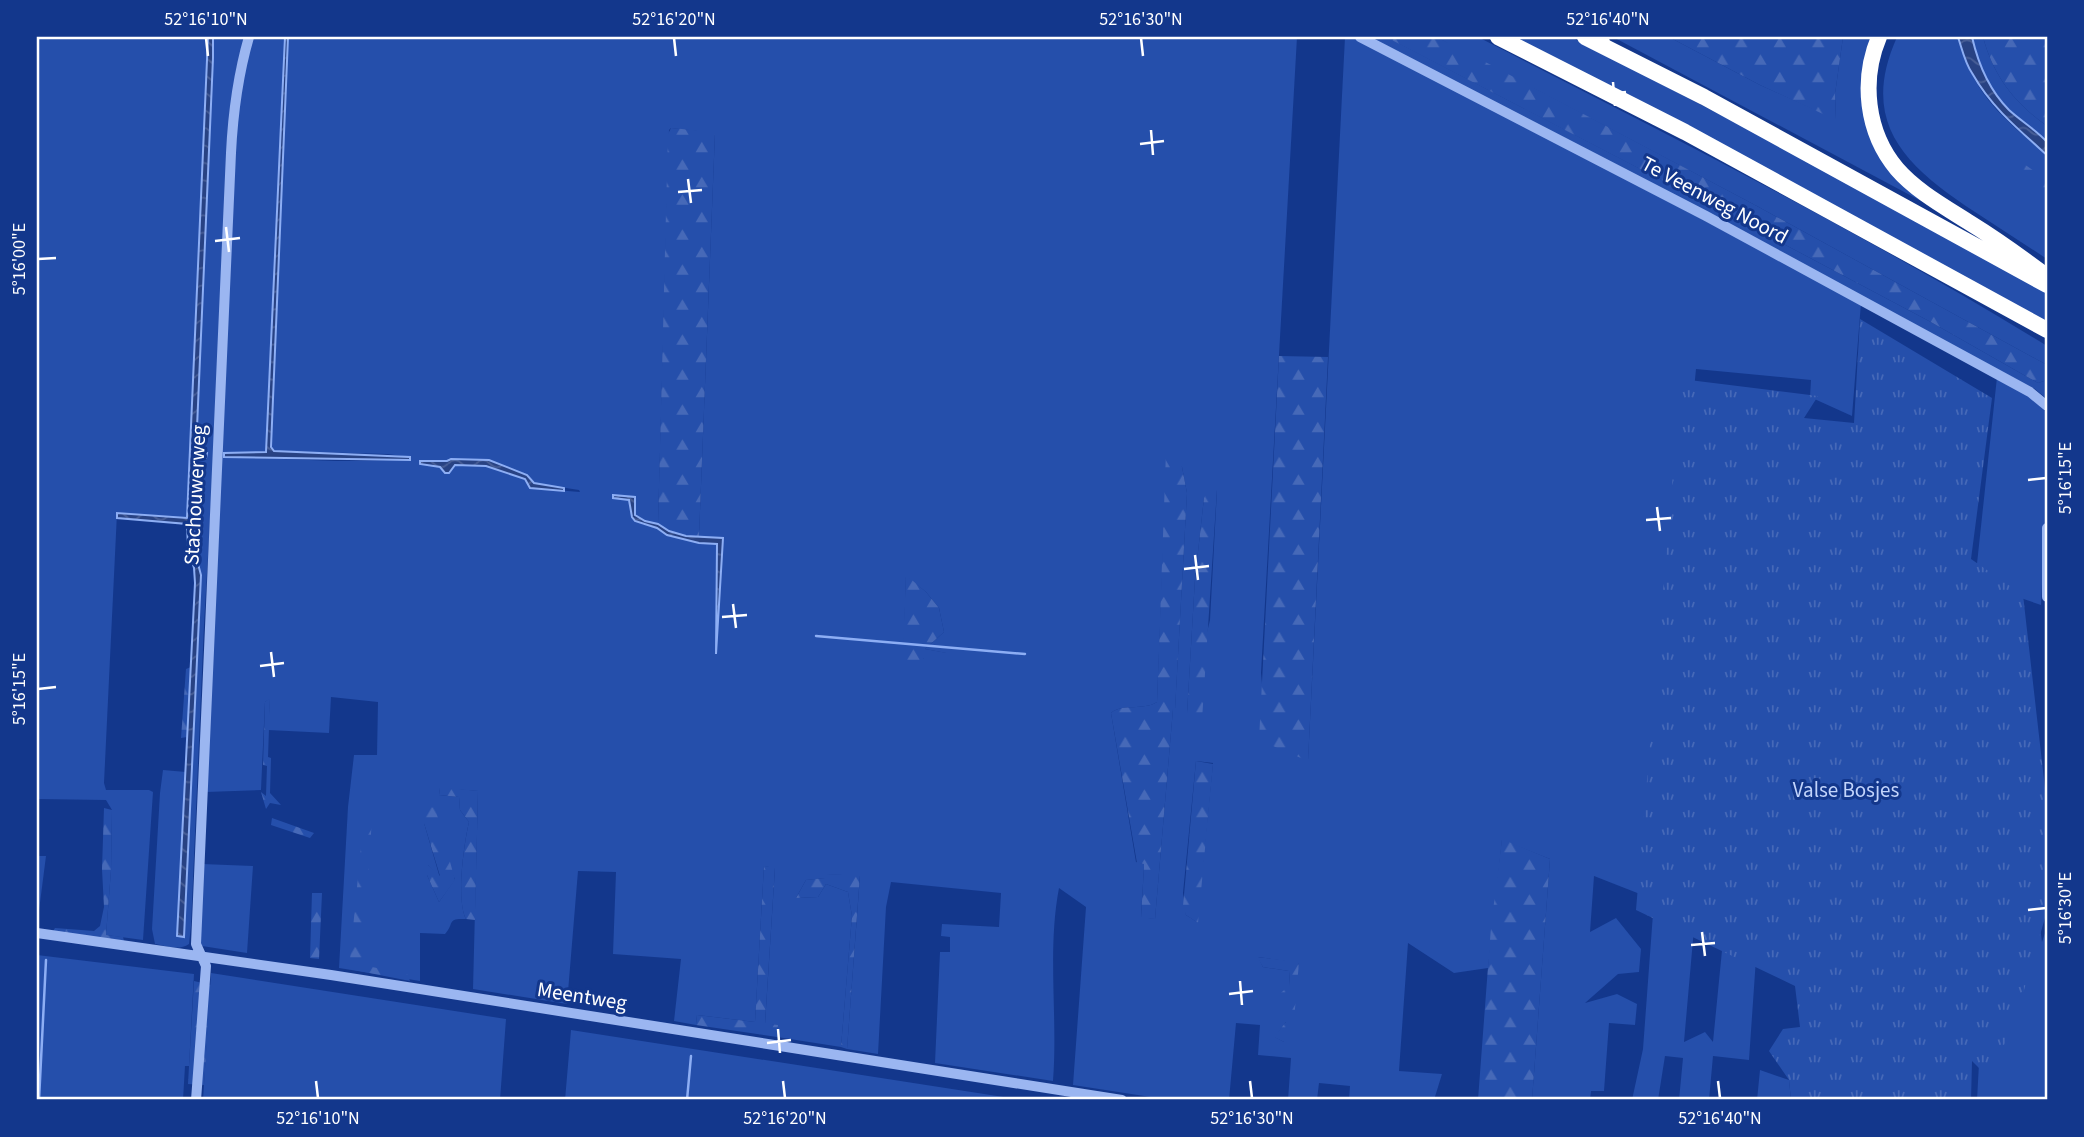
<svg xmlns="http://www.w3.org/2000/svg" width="2084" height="1137" font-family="'Source Sans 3',sans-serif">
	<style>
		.grass { fill: #254fab; fill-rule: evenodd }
		.forest { fill: url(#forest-firs) }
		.park { fill: url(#park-tufts) }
		.water { fill: url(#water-waves); stroke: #8daef4; stroke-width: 2 }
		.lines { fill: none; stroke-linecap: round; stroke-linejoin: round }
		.stream { stroke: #8daef4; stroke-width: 2.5 }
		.minor { stroke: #9bb6f1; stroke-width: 10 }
		.highway { stroke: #fff; stroke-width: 16 }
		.ticks { fill: none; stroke: #fff; stroke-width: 2.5 }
		.labels { text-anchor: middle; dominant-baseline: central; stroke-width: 6; stroke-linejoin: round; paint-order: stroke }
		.street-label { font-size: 21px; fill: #fff; stroke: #13378c }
		.park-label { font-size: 21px; fill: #c2d4fc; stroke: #13378c }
		.neatline { fill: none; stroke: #fff; stroke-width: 2.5 }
		.ticks-label { font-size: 18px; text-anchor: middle; fill: #fff }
	</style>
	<defs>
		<pattern id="forest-firs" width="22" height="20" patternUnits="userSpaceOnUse" patternTransform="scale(1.75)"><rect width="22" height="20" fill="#254fab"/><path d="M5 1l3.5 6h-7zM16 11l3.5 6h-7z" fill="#4669b8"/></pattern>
		<pattern id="park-tufts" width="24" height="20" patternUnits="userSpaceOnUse" patternTransform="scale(1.75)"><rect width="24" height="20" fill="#254fab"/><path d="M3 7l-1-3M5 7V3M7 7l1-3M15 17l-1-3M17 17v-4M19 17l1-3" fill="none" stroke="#4669b8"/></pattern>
		<pattern id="water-waves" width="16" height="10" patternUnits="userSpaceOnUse" patternTransform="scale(1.75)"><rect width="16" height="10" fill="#284283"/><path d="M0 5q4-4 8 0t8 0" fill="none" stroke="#485e96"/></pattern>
	</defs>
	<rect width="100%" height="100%" fill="#13378c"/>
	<!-- grass -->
	<path class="grass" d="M37 37H208L187 518 117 513 104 783 106 790H149L153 792 143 940 106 935 111 870 112 810 106 800 37 799Z
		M213 37H245L236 70 204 625 191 926 189 944C179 951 166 946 155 944L152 929 160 793 163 770 186 772 177 936H184L201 575 193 545 196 459 206 458V453L196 451Z
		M253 37H285L266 452 225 453 224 457 337 461 410 460V457L387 454 273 451 271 447 288 37H1297L1261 673 1262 684 1308 760 1345 37H1355L1861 303 1852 416 1810 397 1811 380 1696 369 1645 896 1594 876 1590 932 1616 918 1641 949 1639 972 1618 974 1585 1003 1617 994 1637 1004 1635 1025 1609 1023 1604 1091H1591L1590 1100H1532L1550 859 1502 840 1488 968 1454 973 1408 943 1399 1071 1442 1074 1434 1100H1349L1350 1086 1319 1083 1317 1100H1288L1291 1058 1258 1055 1260 1025 1236 1023 1229 1100H1170L1073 1085 1086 907 1059 888C1047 951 1058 1018 1053 1081L935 1063 940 952H950V937L941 936 942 924 999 927 1001 893 891 882 886 907 878 1054 847 1049 860 876 826 874V878L806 880 796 898 818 897 826 884 848 892 852 916 841 1047 777 1037 778 1025 765 1024 775 868 764 866 755 1022 697 1015 696 1025 674 1021 681 959 613 954 616 872 578 871 567 1004 473 989 478 791 440 788 439 795 459 797 460 810 469 822C464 843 456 900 466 919 446 918 455 923 445 934L420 933V981L339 968 348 807 354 755H377L378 702 331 697 329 733 268 730 270 699 265 702 261 790 206 792 237 120 242 83ZM671 128 715 133 699 536 723 538 716 649 717 544 699 543 667 535 658 528 642 524 632 517 629 500C636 518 638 520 658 524L669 130ZM1167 453 1182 467 1187 493 1175 709H1173L1155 919 1141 917 1144 867V864L1136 862 1111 713C1123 703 1143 711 1157 702ZM451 459 489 460 527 475 534 483 579 490 580 492 531 488 525 479 486 466 454 465 443 469 420 461H447ZM1217 490 1210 620 1187 714 1195 579 1204 498ZM906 576 926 592 939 608 944 632 925 649 946 653 924 658 903 668ZM1196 761 1213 763 1197 922 1186 915 1183 893ZM424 823 455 879 439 902 427 875 428 865 440 878ZM1258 957 1299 963 1284 1042 1275 1037 1286 1022 1290 985 1289 971 1263 967Z
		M1364 37H1387L1746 224 1929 321 2038 383 2047 380V399L2035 389Z
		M1436 37H1478C1670 136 1864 233 2047 346V365L1755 205Z
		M1512 37H1571L1832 173 2047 292V323Z
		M1613 37H1669L1760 85 1836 119 1835 94 1843 37H1874L1863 82 1904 185 1923 202Z
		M1897 37H1958C1962 47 1965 58 1969 68 1984 104 2018 131 2047 155V259C2023 243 1999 228 1975 212 1907 167 1858 124 1897 37Z
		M1971 37H1983C1994 77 2014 102 2047 126V142C2036 130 2021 121 2009 110 1990 91 1978 62 1971 37Z
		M1997 377 2029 396 2047 413V485L2041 605 1997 590 2042 942 2047 927V1100H1977L1980 1045 1967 657Z
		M37 856H46L37 926Z
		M202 864 253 866 247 953 202 946 199 939Z
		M1654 900 1695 917 1684 1042 1705 1032 1713 1042 1724 930 1757 944 1749 1060 1713 1056 1709 1100H1679L1683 1058 1665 1056 1658 1100H1632L1643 1049Z
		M37 955 194 974 189 1066H185L183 1100H37Z
		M211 973 506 1019 500 1100H203Z
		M571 1030 1023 1100H565Z
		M1760 1070 1789 1080 1791 1100H1757Z"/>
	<!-- forest -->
	<path class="forest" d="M1386 37H1436L1457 47 1755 205 2047 365V380L2038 383 1929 321 1746 224Z
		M1669 37H1843L1835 94 1836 120 1760 85Z
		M1983 37H2047V126C2014 102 1994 77 1983 37Z
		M671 128 715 132 699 536C682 537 671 532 658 524L668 134Z
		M1990 152 2017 159 2047 180V210Z
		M1279 356 1328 357 1308 761 1259 740Z
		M1166 452 1178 456 1182 467 1187 493 1175 710 1173 709 1155 919 1141 918 1144 867V864L1137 863 1111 713C1123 703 1143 711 1157 702Z
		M1217 489 1202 720 1187 714 1195 579 1204 498 1209 490Z
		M906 575 926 592 939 608 944 632 925 649 947 653 934 665 924 658 913 669 902 668Z
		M191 667 187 737 181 738 186 669Z
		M270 698 268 757 271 758 270 793 281 805 270 803 266 809 261 792 266 796 267 766 263 765 265 702Z
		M1196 761 1213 764 1198 923 1186 915 1183 906Z
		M440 787 478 791 475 920 466 919C456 900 464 844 469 822L460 810 459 797 439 795Z
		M373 804 362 965 407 974 410 981 349 969 365 805Z
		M435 807 455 880 439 902 427 875V864L440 876 424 823 425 808Z
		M104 808 112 810 111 870 106 935 123 937 124 941 53 931 55 928 94 931 100 926 104 907 102 869Z
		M272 818 314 833 310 838 271 825Z
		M1502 839 1550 859 1532 1100H1478L1491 927Z
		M764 866 775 867 765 1023 778 1025 777 1037 696 1025 697 1015 755 1022Z
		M826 874 860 875 847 1049 841 1047 852 916 848 892 826 884 818 897 796 898 806 880 825 878Z
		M312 893H322L319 959 310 958Z
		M1257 957 1299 962 1292 1043 1284 1042 1274 1037 1286 1022 1275 998 1290 985 1289 971 1263 967Z
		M194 981 211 985 204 1085 188 1084Z"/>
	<!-- park -->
	<path class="park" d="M1860 319 1992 398 1971 559 2023 595 2047 806V911L2017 1014 1990 1079 1972 1061 1971 1100H1791L1789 1080 1769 1051 1783 1029 1800 1027 1795 986 1636 910 1681 379 1818 396 1804 418 1854 423Z"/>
	<!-- water -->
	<path class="water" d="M208 37H213V58L196 451 207 453 206 458 196 459 193 545 201 575 184 937 177 936 195 583 194 568 188 548 187 524 117 518V513L187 518Z
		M285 37H288L271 447 274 451 410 457V460L224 457V453L266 452Z
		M1958 37H1972C1978 63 1990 91 2009 110 2021 121 2036 130 2047 142V155C2019 130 1991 107 1972 73 1965 63 1962 49 1958 37Z
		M451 459 489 460 527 475 534 483 564 488V491L530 488 525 479 486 466 455 465 449 473H445L440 467 420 464V461H447Z
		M613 495 635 497V515L645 521 658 524 669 531 686 536 723 538 716 654 717 544 699 543 667 535 657 528 635 521 632 517 629 500 613 498Z"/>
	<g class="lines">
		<!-- stream -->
		<path class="stream" d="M816 636 1025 654
			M39 1100 46 960
			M687 1100 691 1056"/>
		<!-- minor -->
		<path class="minor" d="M1360 37 1706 216 2030 392 2047 406
			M2047 528V597
			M37 933 331 975 1122 1100
			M196 1100 206 966 196 944 231 153C233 112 238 75 249 37"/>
		<!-- highway -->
		<path class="highway" d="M1498 37 1685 132 2047 330
			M1585 37 1704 97 2047 285
			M1879 37C1861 80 1866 132 1897 169 1916 191 1945 207 1970 223 1996 239 2021 257 2045 275"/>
	</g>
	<!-- ticks -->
	<path class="ticks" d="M206 38 208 56M674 38 676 56M1141 38 1143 56M1608 38 1610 56M1613 82 1615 106M1602 95 1626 92M1151 130 1153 155M1140 144 1164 141M688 179 691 203M678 192 702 190M226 227 229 252M215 241 240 238M38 259 56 258M2028 480 2046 478M1657 507 1660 531M1646 520 1671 518M1195 555 1198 580M1184 569 1209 566M733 604 736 628M722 617 747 615M271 652 274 677M260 666 284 663M38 689 56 687M2028 910 2046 908M1702 932 1705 956M1691 945 1715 943M1240 981 1242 1005M1229 994 1253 991M778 1029 780 1053M767 1043 791 1040M316 1081 318 1098M783 1081 785 1098M1250 1081 1252 1098M1718 1081 1720 1098"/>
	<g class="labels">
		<!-- street labels -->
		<g class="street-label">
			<text transform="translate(1715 200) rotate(28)">Te Veenweg Noord</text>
			<text transform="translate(195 495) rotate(-87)">Stachouwerweg</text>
			<text transform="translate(582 996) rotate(9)">Meentweg</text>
		</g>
		<!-- park labels -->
		<g class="park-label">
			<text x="1846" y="790">Valse Bosjes</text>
		</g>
	</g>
	<!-- border -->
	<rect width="2084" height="1137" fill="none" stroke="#13378c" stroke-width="77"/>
	<rect x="38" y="38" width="2008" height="1060" class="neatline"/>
	<g class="ticks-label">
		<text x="206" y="25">52°16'10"N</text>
		<text x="674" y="25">52°16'20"N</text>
		<text x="1141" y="25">52°16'30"N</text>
		<text x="1608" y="25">52°16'40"N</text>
		<text transform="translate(19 259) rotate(-90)" y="6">5°16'00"E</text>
		<text transform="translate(2065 478) rotate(-90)" y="6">5°16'15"E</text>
		<text transform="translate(19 689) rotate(-90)" y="6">5°16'15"E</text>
		<text transform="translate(2065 908) rotate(-90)" y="6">5°16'30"E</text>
		<text x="318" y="1124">52°16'10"N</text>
		<text x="785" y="1124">52°16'20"N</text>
		<text x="1252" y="1124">52°16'30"N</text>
		<text x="1720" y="1124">52°16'40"N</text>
	</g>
</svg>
